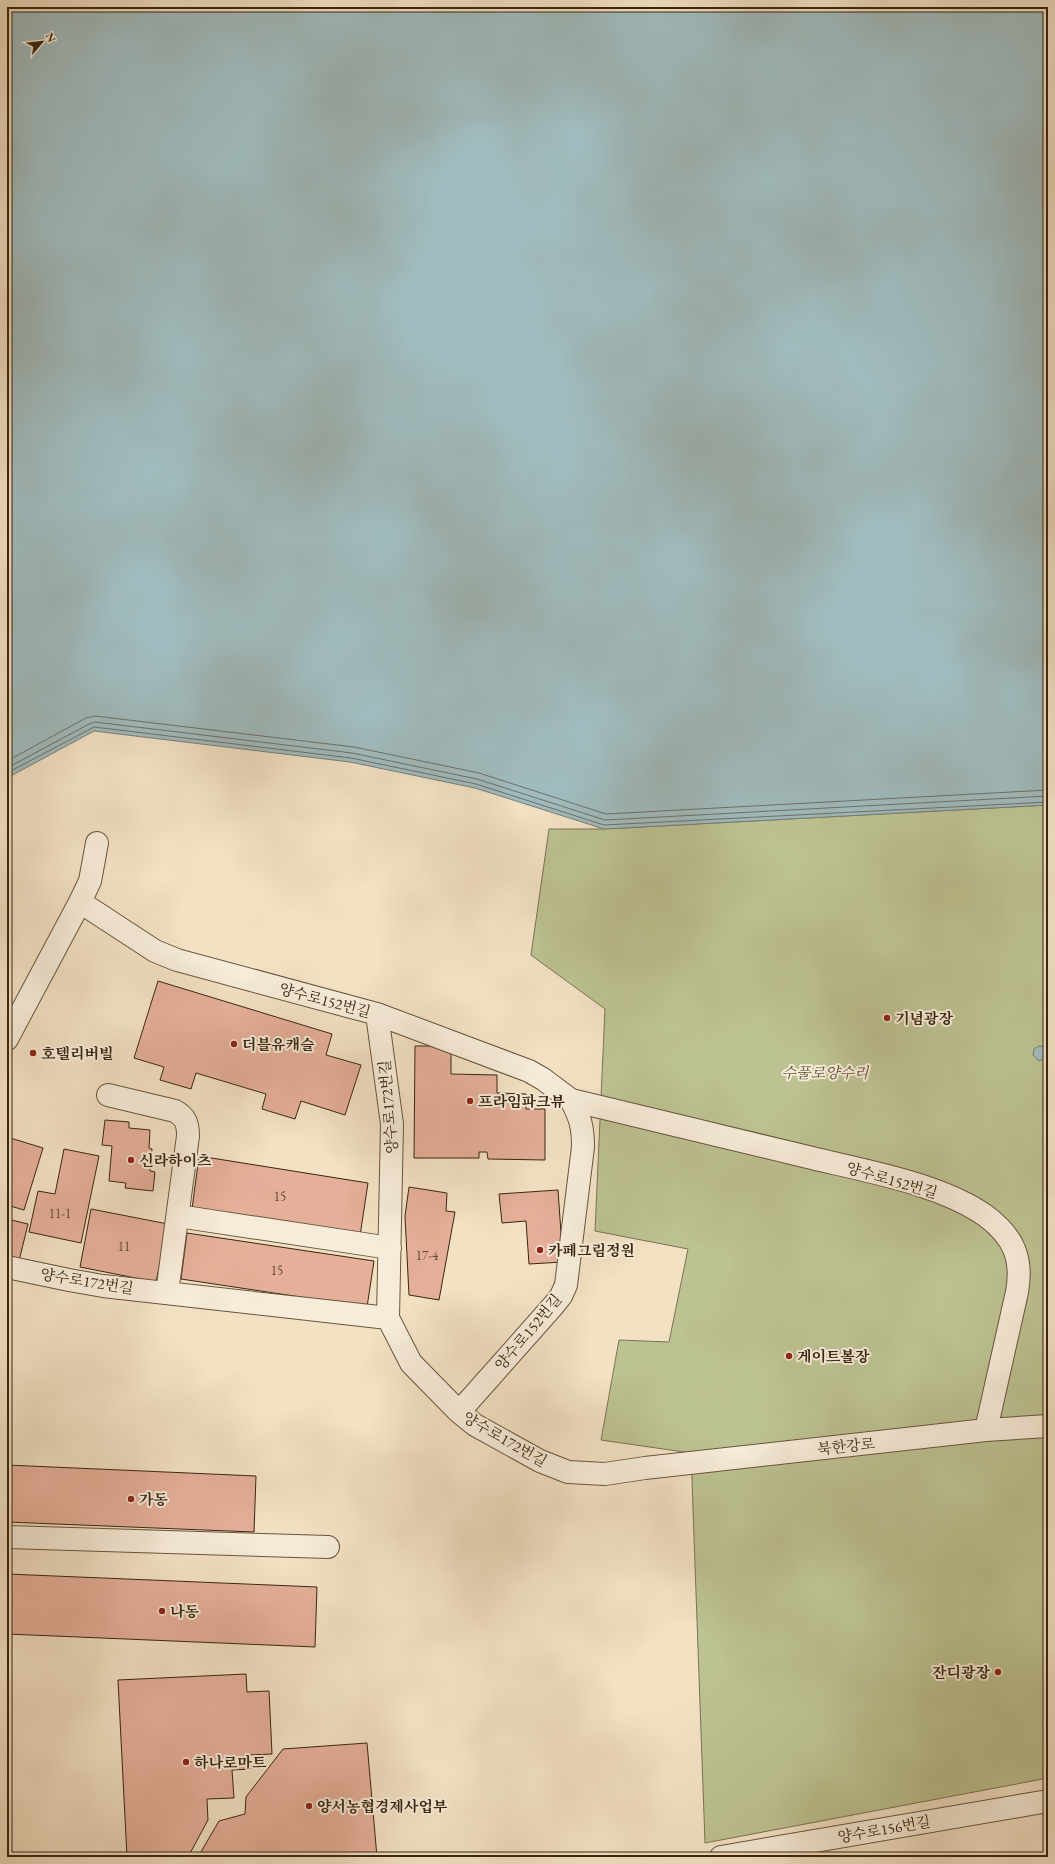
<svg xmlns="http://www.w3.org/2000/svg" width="1055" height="1864" font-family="'EB Garamond','Noto Serif KR',serif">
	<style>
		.green { fill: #bdc292; stroke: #7a7452 }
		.water { fill: #a0bbbe; stroke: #767f79 }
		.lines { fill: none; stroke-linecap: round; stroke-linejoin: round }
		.shore { stroke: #6c7068; stroke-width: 1 }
		.building { fill: #e5af99; stroke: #382611 }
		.minor-casing { stroke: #67553e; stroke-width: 24 }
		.minor { stroke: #f7ecd9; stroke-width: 22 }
		.poi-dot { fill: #8f2418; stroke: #f7ecd9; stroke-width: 1.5 }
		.labels { text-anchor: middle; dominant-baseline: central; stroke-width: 4; stroke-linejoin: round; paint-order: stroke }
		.number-label { font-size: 13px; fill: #634833 }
		.street-label { font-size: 15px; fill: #382611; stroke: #f7ecd9 }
		.poi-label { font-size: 15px; font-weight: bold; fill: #382611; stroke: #f7ecd9; text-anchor: start }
		.park-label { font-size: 15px; font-style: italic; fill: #594d31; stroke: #f7ecd9 }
	</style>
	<rect width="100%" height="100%" fill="#f3e1c4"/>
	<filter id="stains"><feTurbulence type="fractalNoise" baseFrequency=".005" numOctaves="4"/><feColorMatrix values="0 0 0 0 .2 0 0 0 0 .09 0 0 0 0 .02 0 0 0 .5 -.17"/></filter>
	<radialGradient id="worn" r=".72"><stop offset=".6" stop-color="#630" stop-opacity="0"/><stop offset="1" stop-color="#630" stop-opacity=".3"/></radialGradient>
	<!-- green -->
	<path class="green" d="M1048 805V1778L705 1843 691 1453 601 1440 619 1340 669 1342 688 1249 595 1231 605 1009 531 955 549 829H604Z"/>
	<!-- water -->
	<path class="water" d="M7 7H1048V805L604 829 475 788 350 762 94 731 7 778Z
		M1039 1046 1048 1047V1057L1039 1061 1033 1055 1034 1049Z"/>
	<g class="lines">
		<!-- shore -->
		<path class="shore" d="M7 761 86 718 95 716 354 747 479 773 606 814 1048 790
			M7 768 89 724 95 722 352 753 477 779 605 820 1048 796
			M7 773 94 727 351 758 476 784 604 825 1048 802"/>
	</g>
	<!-- building -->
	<path class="building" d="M158 981 332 1034 326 1055 361 1065 345 1115 301 1101 295 1119 262 1109 266 1094 196 1073 191 1089 160 1080 164 1067 134 1058Z
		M415 1046H451V1074L497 1075V1093L526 1094V1109H545V1160L488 1159 487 1152H479V1158H414Z
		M105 1120 129 1122V1128L150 1130 149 1148 152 1149 150 1171 155 1172 153 1191 125 1188 126 1183 109 1181 112 1146 102 1145Z
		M7 1137 43 1148 24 1210 7 1205Z
		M64 1149 99 1156 81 1243 29 1232 38 1191 55 1194Z
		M199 1156 368 1183 360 1236 192 1209Z
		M409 1187 447 1193 446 1211 455 1212 439 1300 409 1295 405 1216Z
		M558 1190 563 1262 529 1264 526 1221 502 1223 499 1194Z
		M91 1209 168 1224 156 1282 80 1267Z
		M7 1219 28 1224 18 1265 7 1263Z
		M187 1233 374 1261 367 1307 181 1279Z
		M7 1465 256 1476 254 1532 7 1522Z
		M7 1574 317 1587 315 1647 7 1634Z
		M246 1674 247 1692 269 1691 272 1754 250 1755 251 1769 232 1770 234 1798 207 1799 208 1820 188 1857H127L118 1680Z
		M367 1743 377 1857H198L219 1821 245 1814 246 1797 283 1749Z"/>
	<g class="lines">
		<defs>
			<path id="minor" d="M80 902 90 881 97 843
				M377 1014 392 1124 388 1318
				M7 1039 80 902 155 951 177 960 377 1014 529 1071 543 1079 571 1100C651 1119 732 1139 812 1158 866 1171 941 1184 986 1216 1014 1237 1023 1259 1017 1292L986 1430
				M108 1095 175 1111C186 1117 188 1124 188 1136L167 1293
				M178 1216 390 1248
				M7 1267 69 1280 103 1286 388 1318 411 1363 459 1412 475 1425 540 1461 568 1472 605 1474 645 1468 986 1430 1048 1426
				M459 1412 553 1306 561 1296 566 1285 583 1147C583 1126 580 1117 571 1100
				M7 1537 328 1547
				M721 1857 1048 1801"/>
		</defs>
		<!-- minor casing -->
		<use href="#minor" class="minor-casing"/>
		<!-- minor -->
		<use href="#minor" class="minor"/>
	</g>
	<!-- markers -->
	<g class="poi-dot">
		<circle cx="887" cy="1018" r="4"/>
		<circle cx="234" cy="1044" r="4"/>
		<circle cx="33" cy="1053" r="4"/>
		<circle cx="470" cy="1101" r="4"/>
		<circle cx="131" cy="1160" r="4"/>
		<circle cx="540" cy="1250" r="4"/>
		<circle cx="789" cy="1356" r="4"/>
		<circle cx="131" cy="1499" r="4"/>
		<circle cx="162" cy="1611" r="4"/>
		<circle cx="998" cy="1672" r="4"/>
		<circle cx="186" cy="1762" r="4"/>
		<circle cx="309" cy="1806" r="4"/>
	</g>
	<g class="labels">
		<!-- number labels -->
		<g class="number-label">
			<text x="280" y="1196">15</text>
			<text x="60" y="1213">11-1</text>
			<text x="124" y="1246">11</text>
			<text x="427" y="1255">17-4</text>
			<text x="277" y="1270">15</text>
		</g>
		<!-- street labels -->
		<g class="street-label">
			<text transform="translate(325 1000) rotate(15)">양수로152번길</text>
			<text transform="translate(388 1107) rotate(-95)">양수로172번길</text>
			<text transform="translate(892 1180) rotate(16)">양수로152번길</text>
			<text transform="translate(87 1281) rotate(9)">양수로172번길</text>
			<text transform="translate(528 1332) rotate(-50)">양수로152번길</text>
			<text transform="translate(505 1439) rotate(30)">양수로172번길</text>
			<text transform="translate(846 1446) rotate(-6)">북한강로</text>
			<text transform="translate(884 1829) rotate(-10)">양수로156번길</text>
		</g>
		<!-- poi labels -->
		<g class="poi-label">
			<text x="895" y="1018">기념광장</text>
			<text x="242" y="1044">더블유캐슬</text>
			<text x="41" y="1053">호텔리버빌</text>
			<text x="478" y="1101">프라임파크뷰</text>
			<text x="139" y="1160">신라하이츠</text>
			<text x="548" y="1250">카페그림정원</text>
			<text x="797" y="1356">게이트볼장</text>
			<text x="139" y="1499">가동</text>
			<text x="170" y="1611">나동</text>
			<text x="990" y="1672" text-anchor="end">잔디광장</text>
			<text x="194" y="1762">하나로마트</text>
			<text x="317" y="1806">양서농협경제사업부</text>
		</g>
		<!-- park labels -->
		<g class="park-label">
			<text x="825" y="1072">수풀로양수리</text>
		</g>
	</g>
	<!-- margin -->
	<rect width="1055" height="1864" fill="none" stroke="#f3e1c4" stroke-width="24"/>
	<rect x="8" y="8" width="1039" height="1848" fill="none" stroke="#382611" stroke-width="2"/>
	<rect x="12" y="12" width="1031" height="1840" fill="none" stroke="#382611"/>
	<!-- north arrow -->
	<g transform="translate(42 42) rotate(62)" stroke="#f7ecd9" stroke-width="3" paint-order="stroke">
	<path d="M0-3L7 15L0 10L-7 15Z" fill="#382611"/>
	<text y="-6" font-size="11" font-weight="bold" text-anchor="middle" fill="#382611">N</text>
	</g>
	<rect width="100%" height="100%" filter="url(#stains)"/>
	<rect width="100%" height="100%" fill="url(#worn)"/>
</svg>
